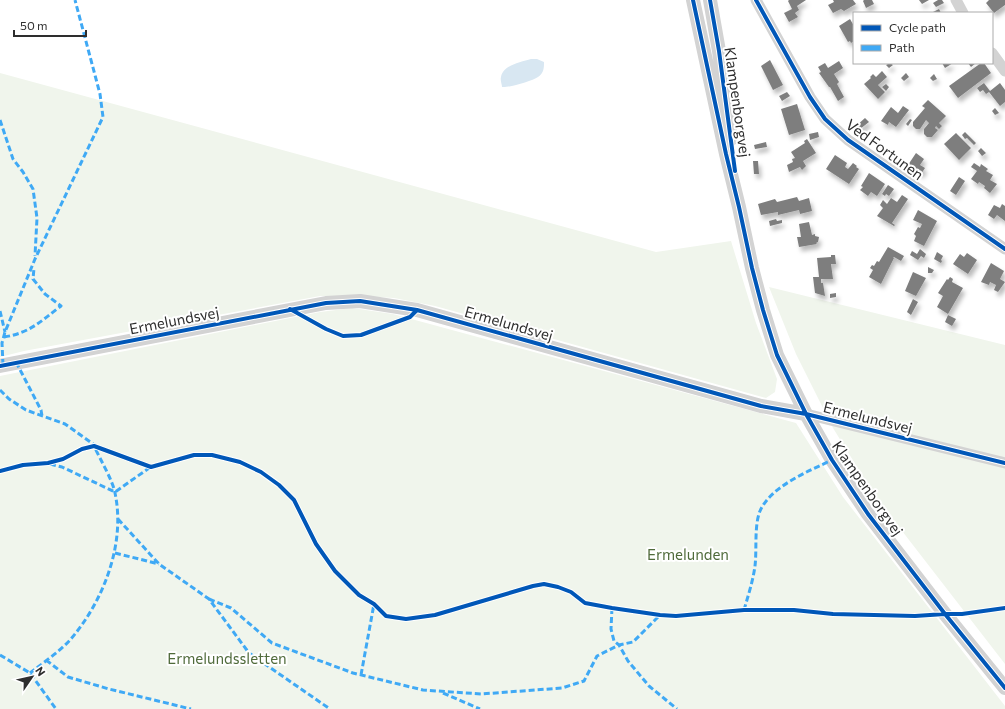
<svg xmlns="http://www.w3.org/2000/svg" width="1005" height="709" font-family="Commissioner,sans-serif">
	<style>
		.green { fill: #f0f5ec }
		.water { fill: #d8e7f2 }
		.building { fill: #7e7e7e; filter: url(#shadow) }
		.lines { fill: none; stroke-linecap: round; stroke-linejoin: round }
		.minor { stroke: #d3d3d3; stroke-width: 11 }
		.tertiary { stroke: #d3d3d3; stroke-width: 14 }
		.quiet { stroke: #3fa9f5; stroke-width: 3; stroke-dasharray: 6 3; stroke-linecap: butt }
		.cycleway-casing { stroke: #fff; stroke-width: 6 }
		.cycleway { stroke: #0057b8; stroke-width: 4 }
		.labels { text-anchor: middle; dominant-baseline: central; stroke-width: 4; stroke-linejoin: round; paint-order: stroke }
		.street-label { font-size: 15px; fill: #2e2e2e; stroke: #fff }
		.park-label { font-size: 15px; fill: #506b3b; stroke: #fff }
	</style>
	<defs>
		<filter id="shadow"><feDropShadow dx="2.5" dy="4.5" stdDeviation="2" flood-color="#0004"/></filter>
	</defs>
	<rect width="100%" height="100%" fill="#fff"/>
	<!-- green -->
	<path class="green" d="M0 73 656 252 731 241 756 323 777 379 775 392 766 398 435 306 394 298 359 296H320L24 351 0 357Z
		M769 287 1005 345V664L875 496 833 428 796 354Z
		M352 308 393 314 796 423 843 497 1005 706V709H0V376L320 312Z"/>
	<!-- water -->
	<path class="water" d="M531 59H537L544 62C544 68 544 73 538 77 532 81 509 88 502 87 502 84 500 80 501 77 503 65 521 62 531 59Z"/>
	<!-- building -->
	<path class="building" d="M789 0H806L797 6 799 10 795 13 798 17 789 22 784 13 792 9 788 1Z
		M833 0H853L856 4 844 11 841 9 833 13 828 5 834 2Z
		M864 0H872L874 4 866 8 863 1Z
		M919 0H929L922 4Z
		M938 0H942L944 3 936 7 933 3Z
		M989 0H1005V5L994 13 986 3Z
		M939 9 941 13H931Z
		M850 19 854 26V41L851 43 850 41 848 42 839 26Z
		M770 60 783 85 773 90 761 66Z
		M839 61 843 68 834 74 839 82 837 84 844 97 838 101 830 87H829L819 73 821 72 818 67 825 63 828 68Z
		M890 63 893 65 889 68 886 65Z
		M942 63H953L945 68Z
		M968 63H976L971 67Z
		M981 63H984L991 73 958 98 949 86Z
		M882 71 887 77 878 85 885 92 878 99 864 84 871 78 870 77 873 74 876 77Z
		M906 73 909 77 904 81 901 78Z
		M934 74 937 79 933 81 930 78Z
		M984 83 990 91 1000 83 1005 90V102L1000 106 989 92 986 94 983 90 980 92 977 88Z
		M886 84 889 87 886 91 882 87Z
		M787 92 790 96 782 101 779 96Z
		M928 100 946 116 939 123 942 126 939 129 936 126 935 128 938 130 932 137H927L924 134V129L929 123 926 120 920 129H916L913 126V122L925 108 922 106Z
		M797 104 805 130 789 135 781 109Z
		M903 106 909 110 896 127 889 122 888 125 881 121 891 107 898 113Z
		M995 108 999 113 995 115 992 111Z
		M865 118 869 122 860 129 856 126Z
		M910 119 912 120 908 126 906 124Z
		M818 132 819 137 810 140 809 134Z
		M965 132 976 143 974 145 967 138 965 139 962 135Z
		M956 133 971 148 959 160 944 144Z
		M807 139 816 153 803 161 806 166 802 170 800 167 789 172 787 165 793 162 792 159 795 158 791 152 805 143 804 141Z
		M766 142 767 147 755 149 754 145Z
		M981 148 986 153 982 156 978 151Z
		M916 153 924 159 920 165 925 168 921 174 908 165Z
		M835 155 847 163 845 167 848 169 853 163 857 166 856 167 859 169 849 184 826 169Z
		M753 161H758L759 174H754Z
		M974 163 980 167 981 164 988 169 986 171 993 175 990 180 997 184 990 193 984 188 985 186 979 182 978 184 971 179 977 171 971 167Z
		M869 173 885 184 877 196 871 192 868 196 860 190 863 187 861 186Z
		M959 177 965 181 956 195 950 191Z
		M888 185 894 189 889 196 886 194 885 196 882 194Z
		M902 195 908 199 892 223 895 225 894 226 877 216 883 208 880 205 883 200 887 204 891 198 897 202Z
		M797 197 799 201 809 198 812 211 800 214 799 210 778 215V212L761 215 758 204 775 199 777 202Z
		M1002 204 1005 206V221L997 215 994 219 988 215 994 205 1000 208Z
		M918 210 937 221 924 246 914 241 916 236 914 234 918 227 920 228 922 224 913 220Z
		M776 219 777 221 782 220V223L770 226 769 221Z
		M809 222 812 235 815 234V236L819 237 818 242 816 243 817 244 799 247 797 237H801L799 224Z
		M888 247 904 256 901 261 894 257 893 258H894L881 284 869 277 873 270 870 268 872 265 874 266 877 261 879 262Z
		M920 249 926 254 924 258 921 256 918 260 910 255 912 251 917 254Z
		M937 252 943 256 941 260 942 261 941 263 934 259Z
		M967 253 977 260 968 274 953 264 960 254 964 257Z
		M831 255H835L836 264H831L833 279H821V283H823L825 296 815 293 813 277H819L817 258 831 257Z
		M991 263 1004 271 1000 279 1005 282 998 292 994 290 996 285 990 282 989 285 981 282Z
		M928 267 934 270 932 273H928Z
		M913 272 926 278 916 296 905 291Z
		M950 277 953 279 952 282 963 288 948 314 937 307 943 296 938 293 947 279 948 280Z
		M836 293V297L830 298V294Z
		M913 299 918 302 911 315 907 312Z
		M948 315 956 319 952 326 945 322Z"/>
	<g class="lines">
		<!-- minor -->
		<path class="minor" d="M756 0 810 97 825 119 848 140 1005 249
			M956 0 963 13
			M992 53 1005 71
			M806 414 1005 463"/>
		<!-- tertiary -->
		<path class="tertiary" d="M693 0 726 154 739 207 752 268 763 310 777 355 806 414 832 460 868 514 945 614 1005 688
			M710 0 719 51 731 139
			M0 366 326 303 360 301 417 310 761 406 806 414"/>
		<!-- quiet -->
		<path class="quiet" d="M0 120 13 159 23 172 33 189 37 218 35 256
			M0 311 5 332
			M4 337C30 333 41 321 61 306L45 294 33 279 34 268
			M16 362 41 410 42 416
			M3 365 2 343 5 332 35 259 103 117 100 94 75 0
			M0 390 9 399 26 410 65 424 96 446
			M50 464 62 467 115 492 152 466
			M118 519 159 564 209 599 249 653 330 709
			M115 553 159 564
			M209 599 231 608 272 643 353 673 423 690 481 694 562 688 584 681 597 656 619 645 633 642 660 615
			M612 608 611 629 614 641 619 645 628 661 649 686 677 709
			M744 610C748 596 753 581 755 566 757 549 754 526 760 511 771 486 809 471 832 460
			M0 655 30 673 56 709
			M46 660 68 677 109 689 191 709
			M30 673C43 663 59 652 70 640 103 602 126 544 115 493 113 481 100 459 94 446
			M361 675 374 604
			M443 693 480 709"/>
		<defs>
			<path id="cycleway" d="M693 0 726 154 739 207 752 268 763 310 777 355 806 414 832 460 868 514 945 614 1005 688
				M710 0 719 51 735 171
				M756 0 810 97 825 119 848 140 1005 249
				M290 309 326 329 343 336 361 335 410 317 417 310
				M0 366 326 303 360 301 417 310 761 406 806 414 1005 463
				M0 471 23 465 48 463 63 459 82 449 94 446 151 467 194 455H212L240 462 261 472 279 485 294 500 316 544 335 571 359 595 374 604 386 616 406 619 435 615 533 586 544 584 558 587 571 592 585 603 612 608 660 615 676 616 744 610H794L833 614 915 616 945 614H962L1005 608"/>
		</defs>
		<!-- cycleway casing -->
		<use href="#cycleway" class="cycleway-casing"/>
		<!-- cycleway -->
		<use href="#cycleway" class="cycleway"/>
	</g>
	<g class="labels">
		<!-- street labels -->
		<g class="street-label">
			<text transform="translate(738 102) rotate(82)">Klampenborgvej</text>
			<text transform="translate(885 149) rotate(36)">Ved Fortunen</text>
			<text transform="translate(174 320) rotate(-11)">Ermelundsvej</text>
			<text transform="translate(509 323) rotate(16)">Ermelundsvej</text>
			<text transform="translate(868 417) rotate(14)">Ermelundsvej</text>
			<text transform="translate(868 488) rotate(55)">Klampenborgvej</text>
		</g>
		<!-- park labels -->
		<g class="park-label">
			<text x="688" y="554">Ermelunden</text>
			<text x="227" y="658">Ermelundssletten</text>
		</g>
	</g>
	<!-- legend -->
	<rect x="853" y="12" width="140" height="52" fill="#ffffff" stroke="#ababab"/>
	<rect x="861" y="25" width="20" height="6" fill="#0057b8" stroke="#ababab"/>
	<text x="889" y="32" font-size="12" fill="#2e2e2e">Cycle path</text>
	<rect x="861" y="45" width="20" height="6" fill="#3fa9f5" stroke="#ababab"/>
	<text x="889" y="52" font-size="12" fill="#2e2e2e">Path</text>
	<!-- north arrow -->
	<g transform="translate(32 677) rotate(56)" stroke="#ffffff" stroke-width="3" paint-order="stroke">
	<path d="M0-3L7 15L0 10L-7 15Z" fill="#2e2e2e"/>
	<text y="-6" font-size="11" font-weight="bold" text-anchor="middle" fill="#2e2e2e">N</text>
	</g>
	<!-- scale -->
	<path d="M14 30v6h72v-6" fill="none" stroke="#2e2e2e" stroke-width="2"/>
	<text x="20" y="30" font-size="12" fill="#2e2e2e" stroke="#ffffff" stroke-width="3" paint-order="stroke">50 m</text>
</svg>
